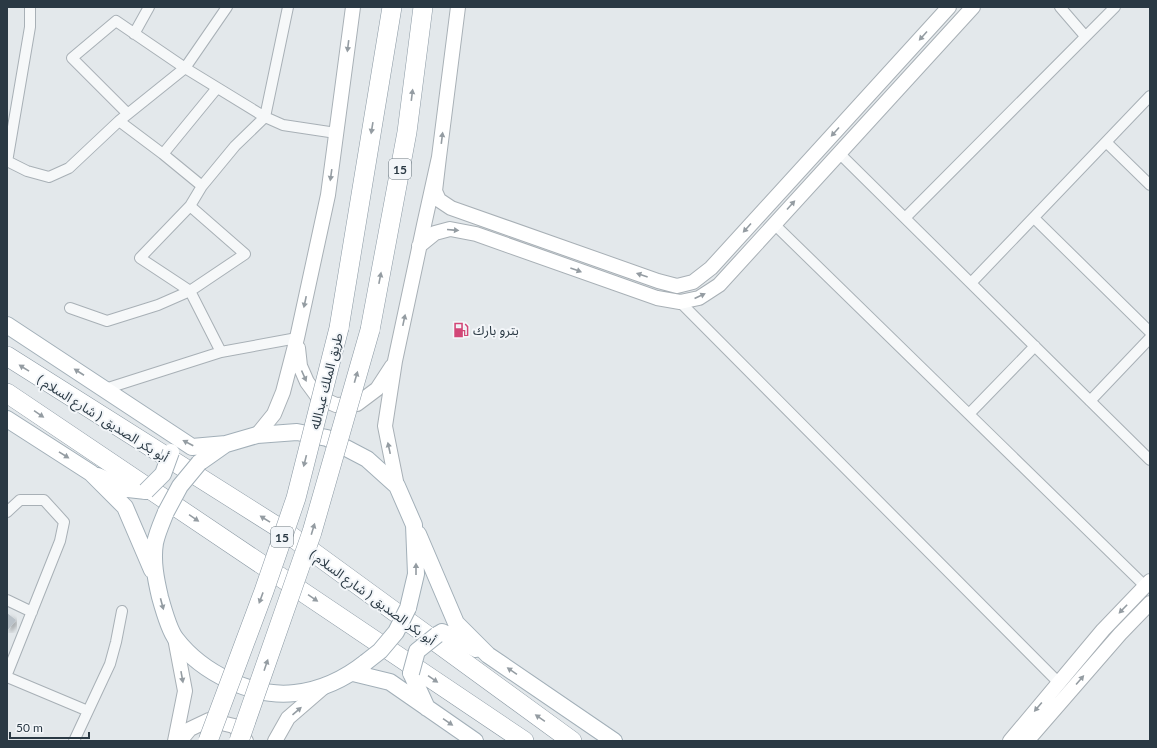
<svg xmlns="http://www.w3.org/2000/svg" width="1157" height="748" font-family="Lato,'Noto Sans Arabic',sans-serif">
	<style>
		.building { fill: #bac2c9; filter: url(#shadow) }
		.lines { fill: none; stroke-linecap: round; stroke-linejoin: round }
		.street-casing { stroke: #a8b0b6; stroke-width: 12 }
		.secondary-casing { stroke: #a8b0b6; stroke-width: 16 }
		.primary-casing { stroke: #a2afb8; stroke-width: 18 }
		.highway-casing { stroke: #8a98a3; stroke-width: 20 }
		.street { stroke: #f6f8f9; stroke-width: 10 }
		.secondary { stroke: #fff; stroke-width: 14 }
		.primary { stroke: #fff; stroke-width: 16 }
		.highway { stroke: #fff; stroke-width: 19 }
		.primary-bridge-casing { stroke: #a2afb8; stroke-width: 18; stroke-linecap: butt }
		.highway-bridge-casing { stroke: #8a98a3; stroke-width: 20; stroke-linecap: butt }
		.primary-bridge { stroke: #fff; stroke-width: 16 }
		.highway-bridge { stroke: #fff; stroke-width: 19 }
		.oneway { fill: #949ca2 }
		.labels { text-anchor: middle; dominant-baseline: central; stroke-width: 4; stroke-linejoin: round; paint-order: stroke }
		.shield { fill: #f3f6f9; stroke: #66727a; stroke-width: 1 }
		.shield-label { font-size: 12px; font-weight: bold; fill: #2a3944 }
		.poi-label { font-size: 13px; fill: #2a3944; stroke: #f3f6f9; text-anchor: start }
		.street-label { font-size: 13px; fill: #2a3944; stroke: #f3f6f9 }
	</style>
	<defs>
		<filter id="shadow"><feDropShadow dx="3" dy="3" stdDeviation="2" flood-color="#0004"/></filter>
	</defs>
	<rect width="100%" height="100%" fill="#e3e8eb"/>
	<!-- building -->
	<path class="building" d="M7 613 16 620 7 631Z"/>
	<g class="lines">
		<defs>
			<path id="street" d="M1060 7 1085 36
				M134 34 149 7
				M128 114 72 58 116 21 185 68 265 117 283 125 336 133
				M119 121 163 154 202 186
				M1106 142 1150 185
				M839 153 1150 460
				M163 154 217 88
				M7 161 27 171 49 177 69 168 119 121 185 68 227 7
				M7 162 30 27V7
				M905 218 1115 7
				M1034 218 1150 332
				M774 224 1145 586
				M971 283 1150 96
				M680 302 1059 683
				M70 308 107 321 158 305 190 291 245 254 190 206
				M221 352 190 291 140 258 190 206 202 186 235 146 265 117 288 7
				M105 389 221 352 297 338
				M1090 401 1150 338
				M969 414 1035 346
				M7 512 20 500H44L64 522 60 541 7 674
				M7 600 32 612
				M7 677 88 711
				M74 741 110 664 116 642 122 611"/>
			<path id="secondary" d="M439 157 435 191 439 200 451 208 658 281 677 286 693 282 711 268 949 7
				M419 246 435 233 450 229 476 234 657 298 680 302 699 298 719 285 973 7
				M298 348 300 366 307 382 318 397 336 405 357 404 377 389 392 366
				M257 435 274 414 283 392 297 338 328 195 353 7
				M397 486 385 426 395 361 424 225 439 157 458 7
				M175 638 185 691 175 741
				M180 741 190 729 209 720 234 726 246 741
				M275 741 288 718 325 686
				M1010 741 1103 630 1150 581
				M1027 741 1120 634 1150 603"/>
			<path id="primary" d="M7 325 192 447 226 444
				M7 419 91 473 125 507 152 570
				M199 463 226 444 257 435 297 432 327 438 367 459 397 486 414 525 416 574 408 608
				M98 476 128 489 146 491
				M166 512C162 522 157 533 155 543 152 561 156 580 160 597 163 608 169 630 176 639 202 673 253 698 295 693 321 690 346 678 366 662
				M418 534 456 623 488 655 614 741
				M437 635 442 632 476 649
				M353 673 390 682 475 741
				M411 673 427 708"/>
			<path id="highway" d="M339 328 392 7
				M370 330 407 132 423 7
				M7 356 284 531 572 741
				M7 393 524 741"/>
		</defs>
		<!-- street casing -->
		<use href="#street" class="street-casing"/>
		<!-- secondary casing -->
		<use href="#secondary" class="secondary-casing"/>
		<!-- primary casing -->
		<use href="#primary" class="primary-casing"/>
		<!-- highway casing -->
		<use href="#highway" class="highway-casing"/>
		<!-- street -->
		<use href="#street" class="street"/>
		<!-- secondary -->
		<use href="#secondary" class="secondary"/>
		<!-- primary -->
		<use href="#primary" class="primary"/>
		<!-- highway -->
		<use href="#highway" class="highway"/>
		<defs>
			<path id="primary-bridge" d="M146 491 163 474 171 452
				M166 512 180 486 199 463
				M366 662 380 651 396 632 408 608
				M411 673 417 651 437 635"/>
			<path id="highway-bridge" d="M208 741 264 591 296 498 339 328
				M239 741 312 532 370 330"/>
		</defs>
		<!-- primary-bridge casing -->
		<use href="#primary-bridge" class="primary-bridge-casing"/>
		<!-- highway-bridge casing -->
		<use href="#highway-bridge" class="highway-bridge-casing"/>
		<!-- primary-bridge -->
		<use href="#primary-bridge" class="primary-bridge"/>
		<!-- highway-bridge -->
		<use href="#highway-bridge" class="highway-bridge"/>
	</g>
	<!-- one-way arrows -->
	<defs><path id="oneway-solid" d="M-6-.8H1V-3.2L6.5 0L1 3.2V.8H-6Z"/></defs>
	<g class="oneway">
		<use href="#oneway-solid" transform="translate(923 36) rotate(132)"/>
		<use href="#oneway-solid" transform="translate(348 46) rotate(97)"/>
		<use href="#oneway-solid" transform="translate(412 95) rotate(-83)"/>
		<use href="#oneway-solid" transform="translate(372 128) rotate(99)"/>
		<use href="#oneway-solid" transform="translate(835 132) rotate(132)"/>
		<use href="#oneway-solid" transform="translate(442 138) rotate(-83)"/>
		<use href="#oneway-solid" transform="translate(331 175) rotate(98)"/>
		<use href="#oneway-solid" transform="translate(791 205) rotate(-48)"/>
		<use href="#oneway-solid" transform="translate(747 228) rotate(132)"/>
		<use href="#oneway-solid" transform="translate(453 230) rotate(5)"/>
		<use href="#oneway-solid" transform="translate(576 270) rotate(20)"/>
		<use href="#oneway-solid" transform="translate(642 275) rotate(-161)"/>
		<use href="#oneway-solid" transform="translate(380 278) rotate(-79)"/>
		<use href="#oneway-solid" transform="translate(700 296) rotate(-25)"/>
		<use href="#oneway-solid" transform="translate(305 302) rotate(102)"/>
		<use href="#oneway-solid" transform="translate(404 320) rotate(-78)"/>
		<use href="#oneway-solid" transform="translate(24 368) rotate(-148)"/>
		<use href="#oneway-solid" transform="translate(79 372) rotate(-147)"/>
		<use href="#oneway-solid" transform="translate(304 376) rotate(66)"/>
		<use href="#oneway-solid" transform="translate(356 377) rotate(-74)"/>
		<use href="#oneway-solid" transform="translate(39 414) rotate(34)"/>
		<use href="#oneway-solid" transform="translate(188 443) rotate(-152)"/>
		<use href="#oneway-solid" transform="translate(389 448) rotate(-102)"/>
		<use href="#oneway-solid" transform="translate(64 455) rotate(32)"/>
		<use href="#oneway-solid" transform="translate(305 461) rotate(104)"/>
		<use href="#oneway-solid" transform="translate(194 518) rotate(34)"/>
		<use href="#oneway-solid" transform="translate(265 519) rotate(-148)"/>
		<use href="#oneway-solid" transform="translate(313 529) rotate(-73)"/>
		<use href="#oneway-solid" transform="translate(416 569) rotate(-90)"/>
		<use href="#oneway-solid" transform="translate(261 598) rotate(110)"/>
		<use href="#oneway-solid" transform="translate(313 598) rotate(34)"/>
		<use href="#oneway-solid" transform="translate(162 604) rotate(75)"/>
		<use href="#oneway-solid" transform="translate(1123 609) rotate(134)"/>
		<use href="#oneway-solid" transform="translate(266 665) rotate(-71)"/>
		<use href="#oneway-solid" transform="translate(512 671) rotate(-146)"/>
		<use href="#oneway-solid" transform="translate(182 677) rotate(80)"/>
		<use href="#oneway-solid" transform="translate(433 679) rotate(34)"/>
		<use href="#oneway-solid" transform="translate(1080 680) rotate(-49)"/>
		<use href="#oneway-solid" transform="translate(1038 707) rotate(130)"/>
		<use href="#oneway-solid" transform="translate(297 711) rotate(-41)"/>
		<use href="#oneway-solid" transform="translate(540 718) rotate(-145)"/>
		<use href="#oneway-solid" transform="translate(448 722) rotate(34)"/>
	</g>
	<!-- icons -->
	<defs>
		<symbol id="fuel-bare" viewBox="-9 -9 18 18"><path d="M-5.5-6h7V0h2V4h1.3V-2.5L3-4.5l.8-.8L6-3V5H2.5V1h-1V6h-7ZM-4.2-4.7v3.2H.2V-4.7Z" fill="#d24777" stroke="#f3f6f9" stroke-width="2.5" paint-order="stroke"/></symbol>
	</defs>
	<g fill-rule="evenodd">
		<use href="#fuel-bare" x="450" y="319" width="22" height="22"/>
	</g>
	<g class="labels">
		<!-- shield labels -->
		<g class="shield">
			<rect x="389" y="159" width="22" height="20" rx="3"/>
			<rect x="271" y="527" width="22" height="20" rx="3"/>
		</g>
		<g class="shield-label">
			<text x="400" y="169">15</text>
			<text x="282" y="537">15</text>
		</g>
		<!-- poi labels -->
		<g class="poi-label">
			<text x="473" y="330">بترو بارك</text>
		</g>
		<!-- street labels -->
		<g class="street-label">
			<text transform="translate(326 381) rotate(-76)">طريق الملك عبدالله</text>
			<text transform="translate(103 418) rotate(32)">( شارع السلام ) أبو بكر الصديق</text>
			<text transform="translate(373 597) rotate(36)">( شارع السلام ) أبو بكر الصديق</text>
		</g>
	</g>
	<!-- border -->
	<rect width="1157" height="748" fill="none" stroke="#2a3944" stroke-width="16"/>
	<!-- scale -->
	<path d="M10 732v6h79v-6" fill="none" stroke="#2a3944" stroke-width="2"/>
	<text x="16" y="732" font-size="12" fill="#2a3944" stroke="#f3f6f9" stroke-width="3" paint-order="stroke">50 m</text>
</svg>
